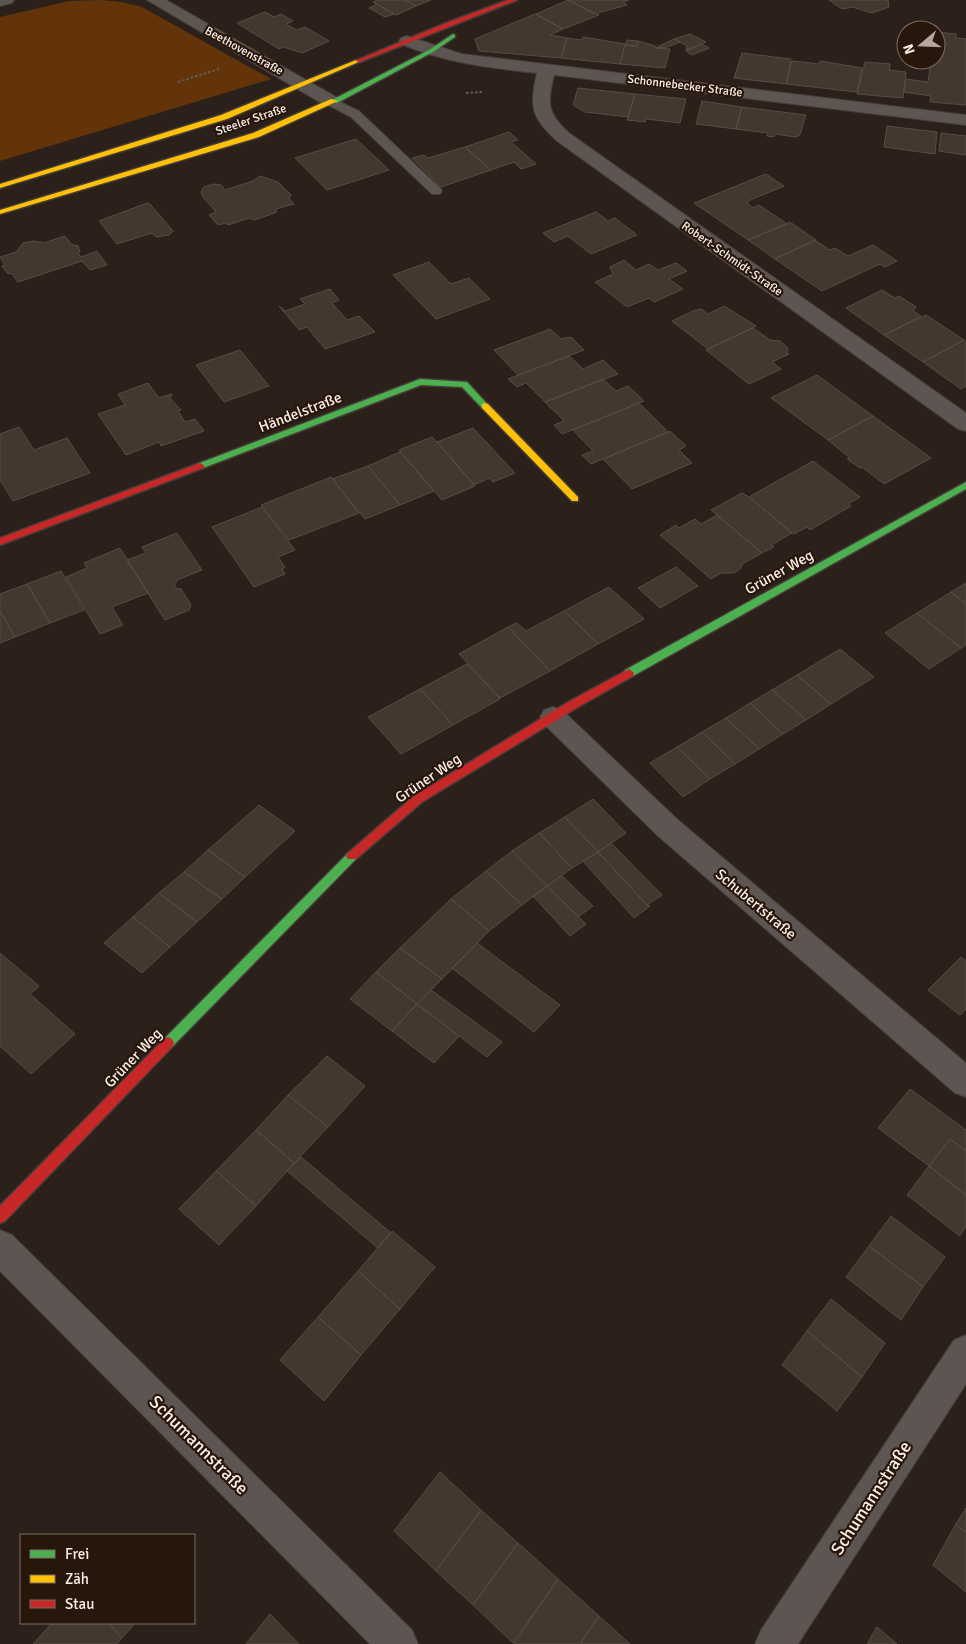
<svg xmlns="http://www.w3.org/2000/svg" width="966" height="1644" font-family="Signika,sans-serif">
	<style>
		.green { fill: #63340a }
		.building { fill: #43372e; stroke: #564d47 }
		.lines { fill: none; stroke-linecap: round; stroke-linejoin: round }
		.lane-casing { stroke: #453c38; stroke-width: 2 }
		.street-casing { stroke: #453c38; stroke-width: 2 }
		.fast-casing { stroke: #453c38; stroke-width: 3 }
		.slow-casing { stroke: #453c38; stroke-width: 3 }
		.jam-casing { stroke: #453c38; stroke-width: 3 }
		.path { stroke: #635c58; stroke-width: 2; stroke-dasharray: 2.5 2; stroke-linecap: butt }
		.lane { fill: #5d5551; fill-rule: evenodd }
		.street { fill: #5d5551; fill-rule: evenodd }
		.fast { fill: #4caf50; fill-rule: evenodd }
		.slow { fill: #ffc107; fill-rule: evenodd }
		.jam { fill: #c62828; fill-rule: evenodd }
		.labels { text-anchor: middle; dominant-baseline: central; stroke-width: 4.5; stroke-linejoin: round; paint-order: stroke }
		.far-street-label { font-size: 12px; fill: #fcefe8; stroke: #27170b }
		.street-label { font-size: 15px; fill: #fcefe8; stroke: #27170b }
		.near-street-label { font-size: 18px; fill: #fcefe8; stroke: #27170b }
	</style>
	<rect width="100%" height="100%" fill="#2b211a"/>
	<!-- green -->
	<path class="green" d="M102 0 122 2 142 7 271 79 0 161V17L69 1Z"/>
	<!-- building -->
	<path class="building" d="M378 0H405L416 6 396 15 373 2Z
		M405 0H431L416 6Z
		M568 0 599 15 563 29 536 14Z
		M568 0H629L623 2 627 5 594 14Z
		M829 0H888L889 7 872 13 852 7 842 9Z
		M377 4 394 14 385 17 369 8Z
		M265 12 274 17 281 14 293 21 286 24 297 30 305 27 329 41 302 53 283 47 279 49 237 23Z
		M535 14 563 29 550 35 567 38 561 58 479 51 475 39Z
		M936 32 956 34V38L966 39V105L930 102 931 96 904 92 906 79 928 82 931 60H936Z
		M690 34 706 42 686 50 687 46 674 39Z
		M583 37 625 44 620 64 561 58 567 38 582 40Z
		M674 39 680 42 667 47 655 48Z
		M627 40 638 41 637 46 625 45Z
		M638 41 655 46V48L670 49 665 68 620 64 625 45 637 46Z
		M702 44 709 48 692 55 686 51Z
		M742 53 791 59 786 84 734 78Z
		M792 61 819 64 820 61 862 68 857 92 786 84Z
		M865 62 890 64 889 70 906 72 903 98 857 94Z
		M578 88 635 94 628 117 585 112 573 105Z
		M635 94 686 99 680 123 646 119 645 122 627 120Z
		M702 101 742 107 736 129 696 124Z
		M742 107 806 115 800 135 796 137 775 134 774 137 767 136 768 133 736 129Z
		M887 126 937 132 935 154 884 147Z
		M509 132 518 140 511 142 536 164 521 169 514 162 491 170 465 147Z
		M941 133 966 136V155L939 151Z
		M356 139 389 170 327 190 295 158Z
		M465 147 491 170 441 187 412 158 424 155 428 158Z
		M766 174 784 186 748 201V204L753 208 759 205 787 224 748 240 694 203Z
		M260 176 278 182 291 195 289 198 294 204 276 209 277 211 275 213 254 220 249 218 228 225 226 223 218 225 209 215 216 212 203 197 201 192 204 187 213 184 221 185 225 190 253 181Z
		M147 203 150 204 173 231 169 235 156 237 152 233 117 244 99 221Z
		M596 212 608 221 615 218 637 235 591 254 568 236 554 242 543 233Z
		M790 222 816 240 775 259 748 240Z
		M65 236 71 244 78 246 80 251 78 253 81 257 97 251 107 265 90 270 82 261 18 282 11 273 8 274 2 266 5 265 0 257 16 252 23 243 34 241 44 243Z
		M815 240 830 250 835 248 848 256 873 245 897 261 885 267 880 264 822 291 775 259Z
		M624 260 636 270 649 264 658 270 676 263 687 271 669 279 683 289 654 302 649 298 627 307 595 282 613 274 610 267Z
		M429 262 451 284 469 278 490 299 436 319 393 275Z
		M330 289 339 300 332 303 347 320 359 316 375 332 325 349 307 327 299 330 279 306 285 311 305 304 300 299Z
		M882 290 895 298 899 296 916 307 913 311 921 316 884 335 846 308Z
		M724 306 756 326 708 349 672 321 693 311 702 309 708 314Z
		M926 315 964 340 923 362 884 335Z
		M753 328 770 340 780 341 788 348 787 353 789 354 772 362 781 369 749 384 706 350Z
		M550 329 561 339 571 337 584 350 518 375 494 350Z
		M964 340 966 342V386L961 389 923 362Z
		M240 350 269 386 224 402 196 365Z
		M569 356 583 369 603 360 618 374 545 402 526 383 517 387 508 379Z
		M817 375 873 416 828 440 771 398Z
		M603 379 616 391 628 386 644 401 562 434 554 425 564 421 545 402Z
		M148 383 159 398 171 394 172 396 169 397 179 408 181 410 178 411 185 422 195 419 204 431 161 446 159 442 126 455 98 414 125 405 118 394Z
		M639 403 668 432 591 464 582 455 593 451 573 430Z
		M873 416 931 458 884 484 862 467 860 468 847 459 850 458 828 440Z
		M19 427 34 450 67 438 90 473 13 501 0 480V434Z
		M473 428 515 473 493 482 489 478 474 485 437 442Z
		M670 431 686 446 679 450 692 463 632 489 603 459Z
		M432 437 437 442 475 486 442 500 399 450Z
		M400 452 434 491 400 505 368 466Z
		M813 461 860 497 848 504 851 506 810 530 807 527 794 534 749 497Z
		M368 466 400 505 365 519 332 479Z
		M331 477 359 513 289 540 261 505Z
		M742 493 749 497 792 533 771 545 774 547 762 553 711 510Z
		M262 507 295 550 278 557 285 567 282 569 285 574 254 587 212 527Z
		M717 515 762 553 742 564 741 568 734 573H721L711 579 660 535 676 525 679 528 695 519 701 524Z
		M177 533 202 570 177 580 174 588 181 589 191 605 189 610 165 620 127 560 146 553 142 547Z
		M120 548 148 593 112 607 123 625 100 634 66 577 87 568 84 563Z
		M676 567 698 586 660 608 638 588Z
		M61 571 84 610 50 623 27 584Z
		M966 583V604L951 592Z
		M27 584 50 623 15 637 0 611V594Z
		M609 587 644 619 598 644 564 611Z
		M951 592 966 604V645L961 648 917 613Z
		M0 611 15 637 0 643Z
		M564 611 598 644 550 671 508 627 517 623 526 631Z
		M917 613 961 648 929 669 885 633Z
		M508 627 550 671 500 698 459 654Z
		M840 649 874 677 831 704 797 675Z
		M467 664 500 699 453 725 420 689Z
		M797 675 831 704 806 720 772 690Z
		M420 689 453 725 401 754 368 717Z
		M772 690 806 720 783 734 750 703Z
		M750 703 783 734 759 749 726 718Z
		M726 718 759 749 735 764 702 732Z
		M702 732 735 764 710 779 677 747Z
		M677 747 710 779 683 797 650 763Z
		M593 799 626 833 598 852 565 817Z
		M259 805 295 831 245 877 208 850Z
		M565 817 598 852 572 868 539 833Z
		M539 833 572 868 547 886 512 851Z
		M611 843 662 895 647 905 598 852Z
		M208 850 245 877 222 899 184 872Z
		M512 851 547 886 522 905 486 871Z
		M598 852 647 905 650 906 634 918 583 861Z
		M486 871 522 905 489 931 451 899Z
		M184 872 222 899 197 922 159 893Z
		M562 876 593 906 578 917 547 886Z
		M547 886 586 924 570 936 533 896Z
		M159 893 197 922 170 947 133 917Z
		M451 899 489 931 442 979 400 948Z
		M133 917 170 947 142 973 104 943Z
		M477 943 560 1005 534 1032 452 968Z
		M400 948 442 979 417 1004 376 972Z
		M0 953 39 986 30 994 75 1034 31 1074 0 1046Z
		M961 957 966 961V1009L960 1015 928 990Z
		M376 972 417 1004 392 1031 350 999Z
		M431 990 502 1042 487 1057 417 1004Z
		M417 1004 459 1036 434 1063 392 1031Z
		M327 1056 365 1086 328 1127 288 1095Z
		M910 1089 966 1130V1151L950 1139 929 1166 878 1128Z
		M288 1095 328 1127 294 1163 256 1130Z
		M256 1130 294 1163 256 1206 216 1171Z
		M950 1139 966 1151V1195L929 1166Z
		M301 1157 391 1233 378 1248 287 1171Z
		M929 1166 966 1195V1226L960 1236 907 1195Z
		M216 1171 256 1206 219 1245 179 1209Z
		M891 1216 945 1257 923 1287 869 1246Z
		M392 1231 435 1267 400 1309 358 1271Z
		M869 1246 923 1287 901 1320 846 1277Z
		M358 1271 400 1309 361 1355 318 1317Z
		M831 1299 885 1343 862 1377 807 1331Z
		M318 1317 361 1355 324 1401 280 1360Z
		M807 1331 862 1377 837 1411 782 1365Z
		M440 1472 481 1510 436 1571 394 1531Z
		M966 1508V1533L956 1524Z
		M481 1510 518 1543 473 1605 436 1571Z
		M956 1524 966 1533V1592L933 1565Z
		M518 1543 558 1579 513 1643 473 1605Z
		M558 1579 599 1616 580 1644H514Z
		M270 1614 299 1644H246Z
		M599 1616 630 1644H580Z
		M52 1623H108L122 1638 117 1644H33Z
		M108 1623H135L122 1638Z
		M877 1627 897 1644H867Z"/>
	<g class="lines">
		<defs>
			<path id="lane" d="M332 98 359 111 440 188 442 191 440 194H432L351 117 328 105 326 102Z"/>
			<path id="street" d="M0 0H14L12 3 0 6Z
				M147 0H166L338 98 341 102 338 106H326Z
				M407 36 462 54 966 115V125L554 75C547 104 547 113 569 133L966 413V431L958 429 557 141C531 117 529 107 537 73 490 68 445 63 401 44L399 41 401 38Z
				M553 707 562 710 678 820 966 1063V1097L955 1093 658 836 544 724 540 717 544 710Z
				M0 1230 12 1235 412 1630 418 1644H370L0 1271Z
				M966 1335V1384L798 1644H755L761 1630 954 1340Z"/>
			<path id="fast" d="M453 34 455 35V37L433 52 337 103 330 101 429 50Z
				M420 379 467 382 489 406 485 409 482 408 462 387 421 385 203 468H197L195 466 197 464Z
				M966 482V489L633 676H625L624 673 625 670Z
				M352 851 356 853 358 856 356 859 172 1047 168 1049 164 1047 162 1043 164 1039 348 853Z"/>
			<path id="slow" d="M356 60 361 61 227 119 0 188V184L221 115Z
				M331 99 338 101 259 137 0 214V210L253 133Z
				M485 403 488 404 578 497V501H572L482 408V404Z"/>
			<path id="jam" d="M508 0H517L360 62 355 61 446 23Z
				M200 463 205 466 203 468 0 545V538Z
				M629 669 634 673 633 676 578 707 422 802 356 859H348L346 856 348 853 414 796 570 701Z
				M168 1037 172 1039 174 1043 172 1047 5 1221 0 1223V1206L164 1039Z"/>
		</defs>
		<!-- lane casing -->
		<use href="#lane" class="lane-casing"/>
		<!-- street casing -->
		<use href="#street" class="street-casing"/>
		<!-- fast casing -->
		<use href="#fast" class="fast-casing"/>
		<!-- slow casing -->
		<use href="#slow" class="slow-casing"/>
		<!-- jam casing -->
		<use href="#jam" class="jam-casing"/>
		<!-- path -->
		<path class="path" d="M178 82 219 69
			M466 93 483 92"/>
		<!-- lane -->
		<use href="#lane" class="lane"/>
		<!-- street -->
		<use href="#street" class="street"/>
		<!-- fast -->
		<use href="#fast" class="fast"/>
		<!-- slow -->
		<use href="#slow" class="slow"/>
		<!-- jam -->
		<use href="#jam" class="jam"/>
	</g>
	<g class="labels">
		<!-- far-street labels -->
		<g class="far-street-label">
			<text transform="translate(244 51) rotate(29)">Beethovenstraße</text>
			<text transform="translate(685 86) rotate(7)">Schonnebecker Straße</text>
			<text transform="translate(251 120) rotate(-19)">Steeler Straße</text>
			<text transform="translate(732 259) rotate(35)">Robert-Schmidt-Straße</text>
		</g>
		<!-- street labels -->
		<g class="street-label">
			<text transform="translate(300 412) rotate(-21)">Händelstraße</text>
			<text transform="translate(779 572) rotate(-29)">Grüner Weg</text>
			<text transform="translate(428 778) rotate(-34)">Grüner Weg</text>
			<text transform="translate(756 904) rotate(40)">Schubertstraße</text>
			<text transform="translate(133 1058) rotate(-46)">Grüner Weg</text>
		</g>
		<!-- near-street labels -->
		<g class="near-street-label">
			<text transform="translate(199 1445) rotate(45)">Schumannstraße</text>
			<text transform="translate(871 1498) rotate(-57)">Schumannstraße</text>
		</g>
	</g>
	<!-- legend -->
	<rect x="20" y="1534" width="175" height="90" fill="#27170b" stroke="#7c6d63"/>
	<rect x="30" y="1550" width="25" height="8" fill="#4caf50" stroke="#7c6d63"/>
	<text x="65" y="1559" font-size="15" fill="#fcefe8">Frei</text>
	<rect x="30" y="1575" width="25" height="8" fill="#ffc107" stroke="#7c6d63"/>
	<text x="65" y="1584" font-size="15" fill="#fcefe8">Zäh</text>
	<rect x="30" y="1600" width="25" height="8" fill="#c62828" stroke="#7c6d63"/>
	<text x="65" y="1609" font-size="15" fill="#fcefe8">Stau</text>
	<!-- north arrow -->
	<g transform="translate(921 45) rotate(251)"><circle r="24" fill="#27170b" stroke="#7c6d63"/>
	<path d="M0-4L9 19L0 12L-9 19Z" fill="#b3a7a0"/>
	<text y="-8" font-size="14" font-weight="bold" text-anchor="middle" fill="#fcefe8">N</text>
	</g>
</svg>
